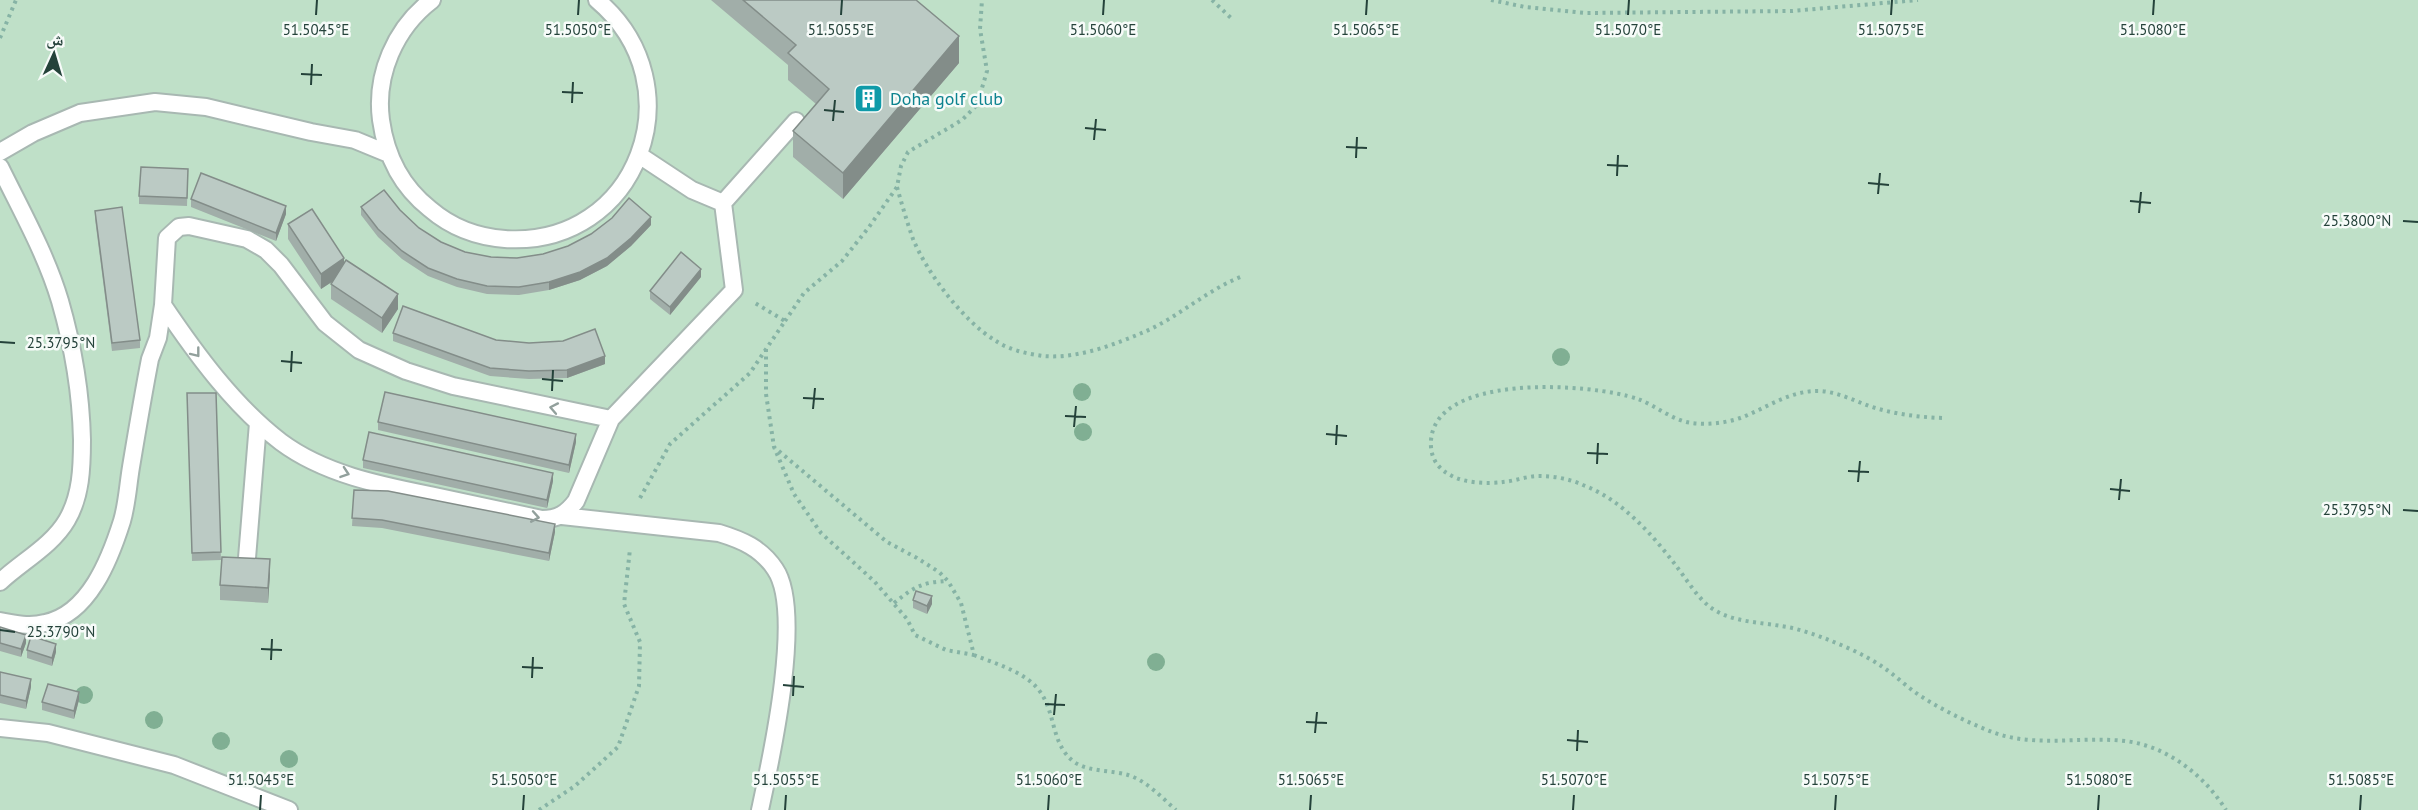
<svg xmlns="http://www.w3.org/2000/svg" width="2418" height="810" font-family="'PT Sans','Noto Naskh Arabic',sans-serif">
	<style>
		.green { fill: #bfe0c8 }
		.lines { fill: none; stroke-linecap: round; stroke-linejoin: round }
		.lane-casing { stroke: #a8b8b2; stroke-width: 20 }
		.path { stroke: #86b3a5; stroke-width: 4; stroke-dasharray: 3 4.5; stroke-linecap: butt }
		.lane { stroke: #fff; stroke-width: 16 }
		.tree { fill: #80af93 }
		.wall { fill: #a1aea9 }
		.shaded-wall { fill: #838d89 }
		.building { fill: #bbcac4; stroke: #838d89; stroke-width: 1.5 }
		.oneway { stroke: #92a09c }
		.ticks { fill: none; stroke: #24423a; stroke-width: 2 }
		.labels { text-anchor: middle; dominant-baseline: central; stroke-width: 5; stroke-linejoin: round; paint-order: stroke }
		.culture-label { font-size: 18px; fill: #0d838f; stroke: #f7fbf9; text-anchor: start }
		.ticks-label { font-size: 15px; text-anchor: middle; fill: #24423a; stroke: #f7fbf9; stroke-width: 5; stroke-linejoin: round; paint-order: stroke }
	</style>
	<rect width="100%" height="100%" fill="#e6efeb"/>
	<!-- green -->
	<path class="green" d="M0 0H2418V810H0Z"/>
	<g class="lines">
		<defs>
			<path id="lane" d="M432 0C395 28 375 75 381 120 386 156 402 187 430 209 451 227 478 237 505 239 638 248 698 85 597 0
				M0 152 33 133 80 113 155 102 206 107 311 132 355 140 389 154
				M639 155 692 190 723 203 796 121
				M0 167C21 210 46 254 60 301 73 346 81 394 82 440 82 468 81 496 67 520 52 546 21 562 0 582
				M611 419 734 290 723 203
				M562 516 719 533C742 540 761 548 775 569 804 611 771 759 760 810
				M247 558 258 423
				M0 621C15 624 30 627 45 623 89 614 110 559 122 521 127 504 128 485 131 467 137 431 143 395 150 359L158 338 163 305 167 238 179 227 189 226 247 239 266 250 281 265 325 323 359 350 406 371 453 386 611 419 576 501C566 514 558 519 542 519 505 511 468 503 430 495 380 485 324 474 281 442 234 406 196 354 163 305
				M0 728 48 733 174 765 289 810"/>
		</defs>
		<!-- lane casing -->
		<use href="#lane" class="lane-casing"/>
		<!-- path -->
		<path class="path" d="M1212 0 1231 18
			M1491 0 1525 7 1586 13 1792 11 1918 0
			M0 38 16 0
			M897 187C902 205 907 222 913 239 927 273 964 322 996 341 1009 350 1028 354 1043 356 1077 359 1114 345 1144 332 1179 317 1208 289 1243 276
			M785 321 804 293 842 261 869 227 897 187 901 166 908 152 962 120 977 105 987 71 980 29 982 0
			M766 349V394L774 447 794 494 821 533 874 581 907 619 915 635 946 650 974 655 961 603 948 581 939 572 917 558 887 542 774 447
			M1942 418C1917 417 1893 414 1869 406 1853 400 1837 392 1820 391 1791 390 1768 407 1743 417 1727 423 1708 425 1692 423 1673 421 1655 405 1638 399 1592 383 1426 371 1431 447 1432 461 1440 470 1452 476 1465 483 1488 484 1503 482 1515 481 1527 476 1539 476 1554 476 1570 479 1583 485 1622 500 1652 534 1677 567 1687 580 1697 597 1710 607 1730 622 1758 622 1781 626 1796 628 1810 633 1824 638 1844 646 1866 655 1884 668 1896 676 1907 687 1919 695 1942 710 1967 722 1992 732 2035 748 2080 736 2125 741 2167 746 2204 775 2226 810
			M640 498 670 444 750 373 785 321 755 303
			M894 603C914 587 922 582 948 581
			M974 655C996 664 1027 672 1041 693 1056 715 1051 744 1074 762 1089 772 1111 770 1128 775 1147 781 1161 797 1176 810
			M539 810 575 786 618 747 639 686 640 642 624 604 630 549"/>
		<!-- lane -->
		<use href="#lane" class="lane"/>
	</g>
	<!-- trees -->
	<g class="tree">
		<circle cx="1561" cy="357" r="9"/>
		<circle cx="1082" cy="392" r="9"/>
		<circle cx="1083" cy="432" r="9"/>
		<circle cx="1156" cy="662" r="9"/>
		<circle cx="84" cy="695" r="9"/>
		<circle cx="154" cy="720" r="9"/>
		<circle cx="221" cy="741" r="9"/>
		<circle cx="289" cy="759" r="9"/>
	</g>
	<!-- wall -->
	<path class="wall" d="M711 0H916L959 63 843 199 793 157V131L816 104 788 80V65Z
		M188 169 187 206 139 204V196Z
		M191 199 286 214 276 241 191 207Z
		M361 207 400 210 419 228 441 242 465 252 491 257 517 258 543 254 651 225 631 246 607 266 580 280 549 290 519 295 487 294 457 287 428 276 402 259 378 237 361 215Z
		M95 211 140 340V348L112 351 95 219Z
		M288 224 344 264 398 309 382 333 331 299V284L333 281 321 289 288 239Z
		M701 277 670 315 650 299V291Z
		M393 333 496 340 529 343 605 364 567 378 529 379 490 376 393 341Z
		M187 393H216L221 560 192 561Z
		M378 422 576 442 569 473 378 430Z
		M363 460 553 481 547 508 363 468Z
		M354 490 555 532 549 561 382 528 352 526Z
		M270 574 268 603 220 600V585Z
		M913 600 932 604 927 614 913 608Z
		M0 627 26 643 21 657 0 651Z
		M27 650 56 652 52 666 27 658Z
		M0 672 31 687 26 709 0 703Z
		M79 700 74 719 42 710V702Z"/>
	<!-- shaded-wall -->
	<path class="shaded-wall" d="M959 36V63L843 199V173Z
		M286 206V214L276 241V233Z
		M651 217V225L631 246 607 266 580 280 549 290V282Z
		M344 258V274L321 289V274Z
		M701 269V277L670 315V307Z
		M398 294V309L382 333V318Z
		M605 356V364L567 378V370Z
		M576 434V442L569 473V465Z
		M553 473V481L547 508V500Z
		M555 524V532L549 561V553Z
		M270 559V574L268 603V588Z
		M932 596V604L927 614V606Z
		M26 635V643L21 657V649Z
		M56 644V652L52 666V658Z
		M31 679V687L26 709V701Z
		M79 692V700L74 719V711Z"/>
	<!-- building -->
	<path class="building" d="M743 0H916L959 36 843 173 793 131 829 89 788 53 796 45Z
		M141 167 188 169 187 198 139 196Z
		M201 173 286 206 276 233 191 199Z
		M384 190 400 210 419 228 441 242 465 252 491 257 517 258 543 254 568 246 591 234 612 218 629 198 651 217 631 238 607 258 580 272 549 282 519 287 487 286 457 279 428 268 402 251 378 229 361 207Z
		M122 207 140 340 112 343 95 211Z
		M312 209 344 258 321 274 288 224Z
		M681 252 701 269 670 307 650 291Z
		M346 260 398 294 382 318 331 284Z
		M403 306 496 340 529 343 563 341 595 329 605 356 567 370 529 371 490 368 393 333Z
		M385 392 576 434 569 465 378 422Z
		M187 393H216L221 552 192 553Z
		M369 432 553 473 547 500 363 460Z
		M354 490 388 491 555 524 549 553 382 520 352 518Z
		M222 557 270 559 268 588 220 585Z
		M916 591 932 596 927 606 913 600Z
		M0 627 26 635 21 649 0 643Z
		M31 636 56 644 52 658 27 650Z
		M0 672 31 679 26 701 0 695Z
		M48 684 79 692 74 711 42 702Z"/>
	<!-- one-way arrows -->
	<defs><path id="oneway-chevron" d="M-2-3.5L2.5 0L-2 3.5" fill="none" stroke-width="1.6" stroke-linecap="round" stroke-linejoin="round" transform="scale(1.5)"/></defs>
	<g class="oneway">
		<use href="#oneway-chevron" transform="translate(196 353) rotate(52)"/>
		<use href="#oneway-chevron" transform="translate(554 408) rotate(-169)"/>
		<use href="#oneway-chevron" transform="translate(345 473) rotate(19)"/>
		<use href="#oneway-chevron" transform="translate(535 517) rotate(10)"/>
	</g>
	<!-- ticks -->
	<path class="ticks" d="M316 15 317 0M578 15 579 0M841 15 842 0M1103 15 1104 0M1366 15 1367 0M1628 15 1629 0M1891 15 1892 0M2153 15 2154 0M301 74 322 75M311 85 312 64M562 92 583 93M572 103 573 82M824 110 844 112M833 121 835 100M1085 128 1106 130M1094 140 1096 119M1346 147 1367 148M1356 158 1357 137M1607 165 1628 166M1617 176 1618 155M1868 183 1889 185M1878 194 1880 173M2130 201 2151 203M2139 213 2141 192M2403 221 2418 222M0 342 15 343M281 361 302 363M291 372 292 351M542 379 563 381M552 391 553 370M803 398 824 399M813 409 815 388M1065 416 1086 417M1074 427 1076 406M1326 434 1347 436M1336 445 1337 425M1587 453 1608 454M1597 464 1598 443M1848 471 1869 472M1858 482 1860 461M2110 489 2130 491M2119 500 2121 479M2403 510 2418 511M0 630 15 632M261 649 282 650M271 660 272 639M522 667 543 668M532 678 533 657M783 685 804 687M793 696 794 676M1045 704 1065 705M1054 715 1056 694M1306 722 1327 723M1315 733 1317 712M1567 740 1588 742M1577 751 1578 730M260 810 261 795M523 810 524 795M785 810 786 795M1048 810 1049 795M1310 810 1311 795M1573 810 1574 795M1835 810 1836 795M2098 810 2099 795M2360 810 2361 795"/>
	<!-- icons -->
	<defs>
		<symbol id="building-square" viewBox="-11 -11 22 22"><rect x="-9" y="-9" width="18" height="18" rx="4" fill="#0f9aa8" stroke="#f7fbf9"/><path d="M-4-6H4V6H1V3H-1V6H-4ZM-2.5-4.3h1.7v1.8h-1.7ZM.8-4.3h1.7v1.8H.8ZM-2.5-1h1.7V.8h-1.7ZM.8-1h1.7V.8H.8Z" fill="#fff"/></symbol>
	</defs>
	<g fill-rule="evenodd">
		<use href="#building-square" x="852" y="82" width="33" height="33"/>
	</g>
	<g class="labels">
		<!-- culture labels -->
		<g class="culture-label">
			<text x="890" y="98">Doha golf club</text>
		</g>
	</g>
	<g class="ticks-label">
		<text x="841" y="35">51.5055°E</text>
		<text x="316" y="35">51.5045°E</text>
		<text x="578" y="35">51.5050°E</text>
		<text x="1103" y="35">51.5060°E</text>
		<text x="1366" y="35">51.5065°E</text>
		<text x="1628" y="35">51.5070°E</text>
		<text x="1891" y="35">51.5075°E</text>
		<text x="2153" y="35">51.5080°E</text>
		<text x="2357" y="226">25.3800°N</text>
		<text x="61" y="348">25.3795°N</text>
		<text x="2357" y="515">25.3795°N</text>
		<text x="61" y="637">25.3790°N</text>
		<text x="261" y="785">51.5045°E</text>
		<text x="524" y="785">51.5050°E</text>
		<text x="786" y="785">51.5055°E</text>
		<text x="1049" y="785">51.5060°E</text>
		<text x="1311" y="785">51.5065°E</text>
		<text x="1574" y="785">51.5070°E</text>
		<text x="1836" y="785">51.5075°E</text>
		<text x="2099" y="785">51.5080°E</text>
		<text x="2361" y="785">51.5085°E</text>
	</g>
	<!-- north arrow -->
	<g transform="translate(54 54) rotate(4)" stroke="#f7fbf9" stroke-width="4.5" paint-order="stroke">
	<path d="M0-4.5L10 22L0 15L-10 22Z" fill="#24423a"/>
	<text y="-9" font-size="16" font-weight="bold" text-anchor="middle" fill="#24423a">ش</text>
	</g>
</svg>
